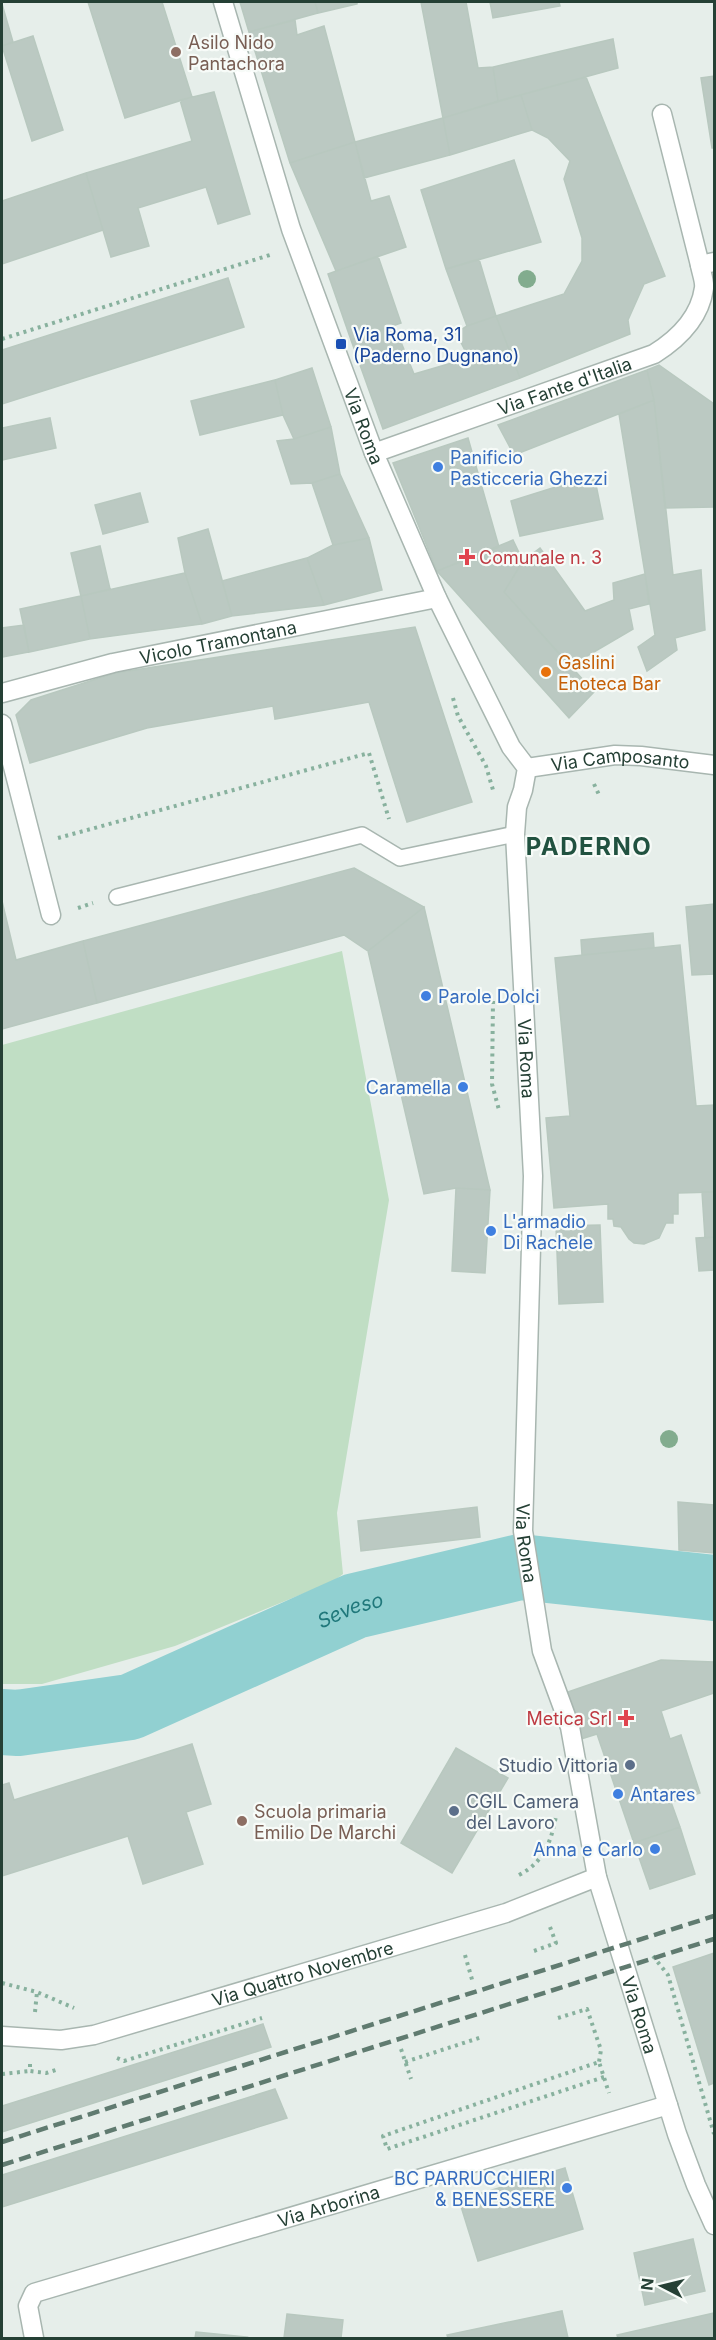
<svg xmlns="http://www.w3.org/2000/svg" width="716" height="2340" font-family="Inter,sans-serif">
	<style>
		.green { fill: #c0dec4 }
		.lines { fill: none; stroke-linecap: round; stroke-linejoin: round }
		.river { stroke: #91d0d1; stroke-width: 66 }
		.building { fill: #bbc9c2; stroke: #b8c8bf; stroke-width: 1.5 }
		.service-casing { stroke: #a8b6b0; stroke-width: 18 }
		.minor-casing { stroke: #a8b6b0; stroke-width: 21 }
		.path { stroke: #88b19e; stroke-width: 4; stroke-dasharray: 3 4.5; stroke-linecap: butt }
		.service { stroke: #fff; stroke-width: 15 }
		.minor { stroke: #fff; stroke-width: 18 }
		.rail { stroke: #607b70; stroke-width: 4.5; stroke-dasharray: 12 6; stroke-linecap: butt }
		.tree { fill: #82ac8e }
		.education-dot { fill: #8d6e63; stroke: #f7fbf8; stroke-width: 2 }
		.transit-dot { fill: #1a4fb4; stroke: #f7fbf8; stroke-width: 2 }
		.shop-dot { fill: #3f7fe0; stroke: #f7fbf8; stroke-width: 2 }
		.health-dot { fill: #e0444e; stroke: #f7fbf8; stroke-width: 2 }
		.food-dot { fill: #e8710a; stroke: #f7fbf8; stroke-width: 2 }
		.service-dot { fill: #5c6f8a; stroke: #f7fbf8; stroke-width: 2 }
		.labels { text-anchor: middle; dominant-baseline: central; stroke-width: 4.5; stroke-linejoin: round; paint-order: stroke }
		.education-label { font-size: 18px; fill: #785e54; stroke: #f7fbf8; text-anchor: start }
		.transit-label { font-size: 18px; fill: #164399; stroke: #f7fbf8; text-anchor: start }
		.street-label { font-size: 18px; fill: #254035; stroke: #f7fbf8 }
		.shop-label { font-size: 18px; fill: #366cbe; stroke: #f7fbf8; text-anchor: start }
		.health-label { font-size: 18px; fill: #be3a42; stroke: #f7fbf8; text-anchor: start }
		.food-label { font-size: 18px; fill: #c56008; stroke: #f7fbf8; text-anchor: start }
		.service-label { font-size: 18px; fill: #4e5e75; stroke: #f7fbf8; text-anchor: end }
		.water-label { font-size: 20px; font-style: italic; fill: #20787b; stroke: #f7fbf8 }
		.district-label { font-size: 24px; font-weight: bold; letter-spacing: 1.5px; fill: #215240; stroke: #f7fbf8 }
	</style>
	<rect width="100%" height="100%" fill="#e6eeea"/>
	<!-- green -->
	<path class="green" d="M342 951 389 1200 337 1513 343 1574 334 1581 175 1646 42 1684H2V1045Z"/>
	<g class="lines">
		<!-- river -->
		<path class="river" id="s1" d="M2 1722 18 1723 130 1707 355 1606 520 1567 714 1588"/>
	</g>
	<!-- building -->
	<path class="building" d="M88 2H162L192 97 125 118Z
		M240 2H315L318 13 249 32Z
		M315 2H357V4L318 13Z
		M421 2H466L478 68 493 67 498 101 443 118Z
		M490 2H559L560 6 493 18Z
		M2 4 13 42 2 46Z
		M295 20 297 35 324 26 355 142 290 163 249 32Z
		M33 36 63 130 32 141 2 46Z
		M613 39 618 68 498 101 493 67Z
		M714 76V148H712L701 78Z
		M586 77 665 276 644 284 628 320 630 334 520 378 496 316 564 294 582 261V238L564 179 570 161 548 138 532 130 521 95Z
		M214 92 250 214 218 224 206 187 138 208 149 246 111 257 86 173 192 141 180 100Z
		M521 95 532 130 450 155 443 118Z
		M443 118 450 155 364 178 355 142Z
		M355 142 371 201 389 196 406 247 336 271 290 163Z
		M514 160 541 242 446 269 421 190Z
		M86 173 103 230 2 264V201Z
		M378 256 401 323 351 340 328 274Z
		M479 259 496 316 467 326 446 269Z
		M228 278 244 327 2 404V350Z
		M496 316 520 378 383 429 351 340 394 325 414 374 469 358 456 333 467 326Z
		M659 365 714 404V507L665 508 654 400 647 370Z
		M312 368 331 427 294 439 283 415 275 380Z
		M647 370 654 400 514 455 498 425Z
		M275 380 283 415 200 435 191 401Z
		M654 400 673 575 701 570 705 630 675 638 677 650 647 671 638 647 655 635 619 414Z
		M50 418 56 448 2 460V428Z
		M331 427 340 474 312 483 291 484 277 441 294 439Z
		M468 438 499 547 437 571 393 463Z
		M340 474 369 538 333 545 312 483Z
		M594 475 603 519 520 536 511 501Z
		M140 493 148 522 103 534 95 505Z
		M208 529 232 616 202 624 185 573 178 538Z
		M369 538 382 590 324 605 307 558 333 545Z
		M513 540 523 561 504 592 594 692 569 718 437 571Z
		M100 546 110 589 81 596 71 553Z
		M540 548 585 611 614 600 613 583 645 574 649 604 629 609 633 629 570 666 504 592 523 561Z
		M307 558 324 605 232 616 222 581Z
		M185 573 202 624 90 639 81 596Z
		M81 596 90 639 29 652 20 609Z
		M24 625 29 652 2 657V628Z
		M415 627 472 802 407 822 369 702 275 719 273 706 147 728 30 763 16 715 31 700 115 673Z
		M354 868 424 907 368 951 344 935 97 1003 83 941Z
		M2 901 16 960 83 941 97 1003 2 1029Z
		M714 904V974L692 975 686 907Z
		M424 907 490 1190 456 1188 424 1194 368 951Z
		M653 933 654 948 582 955 581 940Z
		M680 945 696 1106 714 1105V1192L678 1193V1214H673V1223H666L659 1238 644 1244 634 1243 629 1239 621 1227 614 1226 613 1219H608V1204L554 1208 546 1118 570 1116 555 958Z
		M456 1188 490 1190 485 1273 452 1271Z
		M702 1192H714V1237L705 1238Z
		M600 1225 603 1302 559 1304 556 1226Z
		M714 1237V1270L699 1271 696 1238Z
		M678 1502 714 1505V1553L679 1550Z
		M477 1507 480 1537 361 1551 358 1521Z
		M661 1660 714 1662V1693L661 1711 670 1739 681 1735 700 1793 671 1802 680 1827 634 1843 597 1734 581 1739 565 1693Z
		M192 1744 211 1804 186 1812 203 1864 143 1884 128 1836 2 1876V1785L9 1783 14 1800Z
		M456 1748 508 1778 452 1873 401 1843Z
		M680 1827 695 1874 650 1889 634 1843Z
		M714 1953V2083L709 2085 673 1967Z
		M263 2024 271 2047 2 2132V2106Z
		M275 2089 287 2118 2 2207V2175Z
		M565 2168 583 2229 478 2261 459 2200Z
		M693 2239 705 2291 645 2305 634 2253Z
		M562 2311 568 2338H448L447 2335Z
		M714 2313V2338H618L617 2335Z
		M287 2314 343 2320 341 2338H284Z
		M196 2332 247 2337 246 2338H195Z"/>
	<g class="lines">
		<defs>
			<path id="service" d="M117 897 362 835 400 858 515 834"/>
			<g id="minor">
				<path id="s2" d="M223 2 291 229 374 453 437 598 511 747 527 768 523 790 517 807 515 834 533 1176 523 1531 542 1651 570 1727 597 1877 677 2134 696 2185 714 2225"/>
				<path d="M662 114 700 265"/>
				<path id="s3" d="M374 453 654 354C678 339 700 317 704 288 705 281 701 272 700 265L714 262"/>
				<path id="s4" d="M2 693 113 663 437 598"/>
				<path d="M2 724 51 915"/>
				<path id="s5" d="M527 768 615 755 641 756 714 765"/>
				<path id="s6" d="M2 2036 61 2040 94 2035 506 1913 597 1877"/>
				<path id="s7" d="M34 2338 28 2306 34 2293 668 2105"/>
			</g>
		</defs>
		<!-- service casing -->
		<use href="#service" class="service-casing"/>
		<!-- minor casing -->
		<use href="#minor" class="minor-casing"/>
		<!-- path -->
		<path class="path" d="M2 339 273 254
			M453 698 458 716 486 766 493 790
			M594 784 600 797
			M58 838 369 753 389 819
			M78 908 93 903
			M493 1001 492 1084 499 1110
			M519 1875C544 1862 551 1842 556 1816
			M534 1951 556 1943 550 1927
			M465 1955 473 1983
			M653 1956 668 1975 714 2134
			M2 1983 37 1992 74 2008
			M35 2012 37 1992
			M558 2018 587 2009 601 2050 599 2062
			M401 2049 411 2079
			M117 2058 124 2061 262 2018
			M405 2062 482 2037
			M30 2064V2071L46 2073 59 2069
			M2 2074 30 2071
			M604 2077 387 2149 383 2136 599 2062 609 2093"/>
		<!-- service -->
		<use href="#service" class="service"/>
		<!-- minor -->
		<use href="#minor" class="minor"/>
		<!-- rail -->
		<path class="rail" d="M2 2142 714 1916
			M2 2165 714 1939"/>
	</g>
	<!-- trees -->
	<g class="tree">
		<circle cx="527" cy="279" r="9"/>
		<circle cx="669" cy="1439" r="9"/>
	</g>
	<!-- markers -->
	<g class="education-dot">
		<circle cx="176" cy="52" r="6"/>
		<circle cx="242" cy="1821" r="6"/>
	</g>
	<rect class="transit-dot" x="335" y="338" width="12" height="12" rx="3"/>
	<g class="shop-dot">
		<circle cx="438" cy="467" r="6"/>
		<circle cx="426" cy="996" r="6"/>
		<circle cx="463" cy="1087" r="6"/>
		<circle cx="491" cy="1231" r="6"/>
		<circle cx="618" cy="1794" r="6"/>
		<circle cx="655" cy="1849" r="6"/>
		<circle cx="567" cy="2188" r="6"/>
	</g>
	<g class="health-dot">
		<path d="M464 548h6v6h6v6h-6v6h-6v-6h-6v-6h6z"/>
		<path d="M623 1709h6v6h6v6h-6v6h-6v-6h-6v-6h6z"/>
	</g>
	<circle class="food-dot" cx="546" cy="672" r="6"/>
	<g class="service-dot">
		<circle cx="630" cy="1765" r="6"/>
		<circle cx="454" cy="1811" r="6"/>
	</g>
	<g class="labels">
		<!-- education labels -->
		<g class="education-label">
			<text x="188" y="42">Asilo Nido<tspan x="188" dy="21">Pantachora</tspan></text>
			<text x="254" y="1811">Scuola primaria<tspan x="254" dy="21">Emilio De Marchi</tspan></text>
		</g>
		<!-- transit labels -->
		<g class="transit-label">
			<text x="353" y="334">Via Roma, 31<tspan x="353" dy="21">(Paderno Dugnano)</tspan></text>
		</g>
		<!-- street labels -->
		<g class="street-label">
			<text stroke="none"><textPath href="#s3" startOffset="202">Via Fante d'Italia</textPath></text>
			<text stroke="none"><textPath href="#s2" startOffset="447">Via Roma</textPath></text>
			<text stroke="none"><textPath href="#s4" startOffset="222">Vicolo Tramontana</textPath></text>
			<text stroke="none"><textPath href="#s5" startOffset="94">Via Camposanto</textPath></text>
			<text stroke="none"><textPath href="#s2" startOffset="1119">Via Roma</textPath></text>
			<text stroke="none"><textPath href="#s2" startOffset="1604">Via Roma</textPath></text>
			<text stroke="none"><textPath href="#s6" startOffset="310">Via Quattro Novembre</textPath></text>
			<text stroke="none"><textPath href="#s2" startOffset="2091">Via Roma</textPath></text>
			<text stroke="none"><textPath href="#s7" startOffset="354">Via Arborina</textPath></text>
		</g>
		<!-- shop labels -->
		<g class="shop-label">
			<text x="450" y="457">Panificio<tspan x="450" dy="21">Pasticceria Ghezzi</tspan></text>
			<text x="438" y="996">Parole Dolci</text>
			<text x="451" y="1087" text-anchor="end">Caramella</text>
			<text x="503" y="1221">L'armadio<tspan x="503" dy="21">Di Rachele</tspan></text>
			<text x="630" y="1794">Antares</text>
			<text x="643" y="1849" text-anchor="end">Anna e Carlo</text>
			<text x="555" y="2178" text-anchor="end">BC PARRUCCHIERI<tspan x="555" dy="21">&amp; BENESSERE</tspan></text>
		</g>
		<!-- health labels -->
		<g class="health-label">
			<text x="479" y="557">Comunale n. 3</text>
			<text x="612" y="1718" text-anchor="end">Metica Srl</text>
		</g>
		<!-- food labels -->
		<g class="food-label">
			<text x="558" y="662">Gaslini<tspan x="558" dy="21">Enoteca Bar</tspan></text>
		</g>
		<!-- service labels -->
		<g class="service-label">
			<text x="618" y="1765">Studio Vittoria</text>
			<text x="466" y="1801" text-anchor="start">CGIL Camera<tspan x="466" dy="21">del Lavoro</tspan></text>
		</g>
		<!-- water labels -->
		<g class="water-label">
			<text stroke="none"><textPath href="#s1" startOffset="370">Seveso</textPath></text>
		</g>
		<!-- district labels -->
		<g class="district-label">
			<text x="589" y="846">PADERNO</text>
		</g>
	</g>
	<!-- border -->
	<rect width="716" height="2340" fill="none" stroke="#254035" stroke-width="6"/>
	<!-- north arrow -->
	<g transform="translate(662 2286) rotate(277)" stroke="#f7fbf8" stroke-width="4.5" paint-order="stroke">
	<path d="M0-4.5L10 22L0 15L-10 22Z" fill="#254035"/>
	<text y="-9" font-size="16" font-weight="bold" text-anchor="middle" fill="#254035">N</text>
	</g>
</svg>
